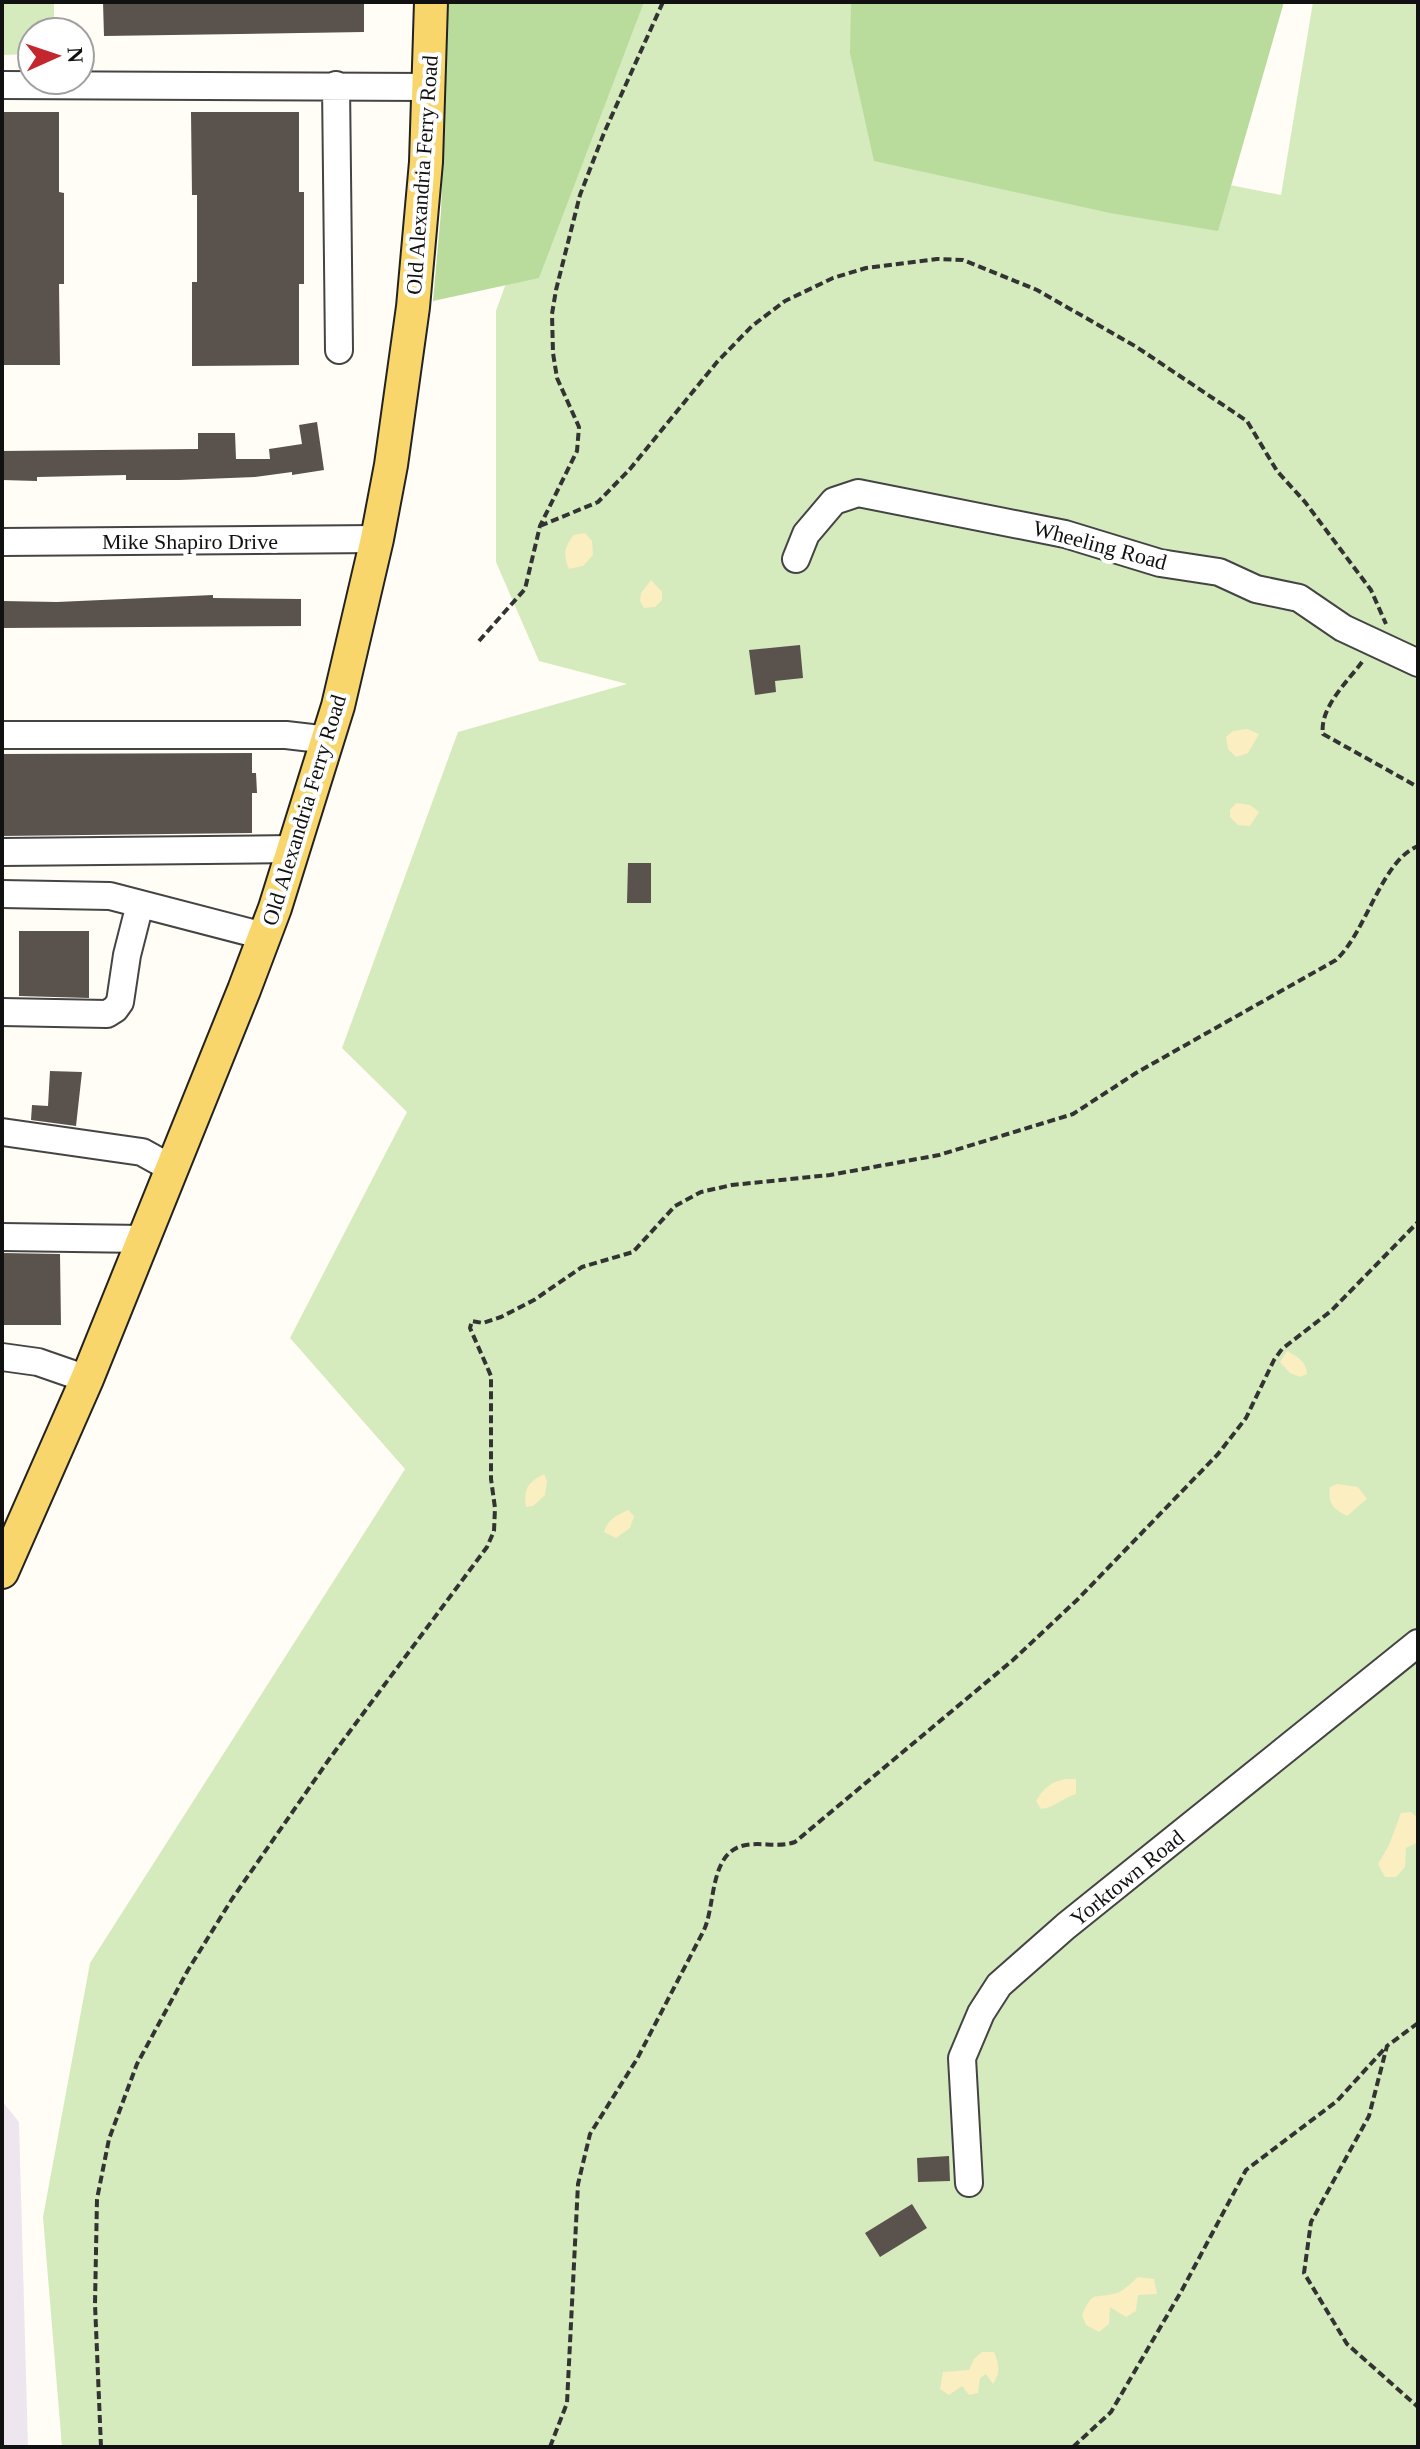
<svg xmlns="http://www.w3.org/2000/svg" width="1420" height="2449" font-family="'Times New Roman',serif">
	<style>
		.industrial { fill: #eee6ef }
		.green { fill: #d5ebbd }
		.forest { fill: #b9dc9c }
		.sand { fill: #fbeec1 }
		.building { fill: #5a524d }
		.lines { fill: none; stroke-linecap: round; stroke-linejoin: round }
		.minor-casing { stroke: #444; stroke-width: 30 }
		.major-casing { stroke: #222; stroke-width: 36 }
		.path { stroke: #333; stroke-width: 4; stroke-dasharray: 8 4; stroke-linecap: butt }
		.minor { stroke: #fff; stroke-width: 26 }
		.major { stroke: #f9d66b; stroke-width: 32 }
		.labels { text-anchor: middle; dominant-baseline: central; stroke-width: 8; stroke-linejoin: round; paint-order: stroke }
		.street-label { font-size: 22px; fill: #111; stroke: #fff }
	</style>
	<rect width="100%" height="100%" fill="#fffdf5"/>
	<!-- industrial -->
	<path class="industrial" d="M2 2101 19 2122 28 2447H2Z"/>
	<!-- green -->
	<path class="green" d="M2 2H54V32H32V54L2 55Z
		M607 2H919L1123 164 1281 195 1313 2H1418V2447H62L43 2217 90 1963 405 1469 290 1338 407 1112 342 1048 458 732 627 684 539 661 496 562V311Z"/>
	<!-- forest -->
	<path class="forest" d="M448 2H644L539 278 433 301 441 212Z
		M851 2H1284L1218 231 1110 213 874 161 850 53Z"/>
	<!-- sand -->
	<path class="sand" d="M585 533 592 541 593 555 583 566 569 569C563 555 564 547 574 535Z
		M651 580 662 592V600L655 607 644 608 640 601 641 593Z
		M1247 729 1259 734 1248 753 1236 757 1228 749 1226 737 1233 731Z
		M1236 803 1250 805 1259 812 1250 826 1238 825 1230 817V810Z
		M1287 1351C1298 1357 1306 1361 1307 1374L1300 1377 1290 1373 1280 1362Z
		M544 1474 547 1481 545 1495 533 1506 526 1507C523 1489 528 1482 544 1474Z
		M1337 1484 1358 1487 1367 1499 1347 1516C1332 1508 1328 1504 1330 1487Z
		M628 1510 634 1516 630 1528 616 1538 604 1532C608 1519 616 1516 628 1510Z
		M1066 1779H1076V1794C1062 1798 1056 1807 1041 1809L1036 1801C1044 1787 1051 1782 1066 1779Z
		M1411 1812 1418 1818V1842L1406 1848 1405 1867 1396 1877H1385L1378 1864 1389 1845 1401 1813Z
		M1138 2277 1154 2279 1157 2294 1138 2295 1136 2311 1126 2317 1110 2307 1109 2324 1099 2332 1086 2325 1082 2315C1094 2288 1095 2300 1117 2293 1125 2290 1131 2283 1138 2277Z
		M982 2352H994C999 2364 1001 2372 993 2384L986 2374 980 2378 978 2393 969 2395 962 2386 949 2395 940 2389 943 2372 969 2370 974 2359Z"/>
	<!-- building -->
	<path class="building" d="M103 2H364V32L104 36Z
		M2 112H59V192L64 193V284H59L60 365H2Z
		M191 112H299V192H304V284H299V365L192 366V282H197V195H192Z
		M317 422 324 470 292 475V472L255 477 179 480H126V475L37 477V481L2 480V451L198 449V433H235L236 459H270L269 449 302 444 299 425Z
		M213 595V598L301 599V626L2 628V601L57 602Z
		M800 645 803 678 775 681 776 692 755 695 749 650Z
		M252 753V773H256L257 793H252V833L2 836V754Z
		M628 863H651V903H627Z
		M19 931H89V998L19 996Z
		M50 1071 82 1072 76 1126 31 1120 32 1105 48 1106Z
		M2 1253 60 1254 61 1325H2Z
		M949 2156 950 2181 918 2182 917 2158Z
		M912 2204 927 2228 880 2257 865 2233Z"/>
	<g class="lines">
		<defs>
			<path id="minor" d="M2 85 430 87
				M336 85 339 350
				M2 542 377 539
				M796 559 806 534 834 501 858 493 1065 534 1160 563 1219 572 1256 589 1299 598 1343 628 1418 663
				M2 735H286L329 740
				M2 852 294 849
				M2 894 110 896 264 936
				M2 1012 107 1014 115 1009 120 1002 127 955 140 904
				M2 1132 142 1152 171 1168
				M2 1237 144 1239
				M2 1357 38 1362 87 1379
				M969 2183 962 2058 981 2013 999 1985 1066 1926 1418 1643"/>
			<path id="major" d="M2 1572 87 1379 244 990 275 908 338 706 377 539 391 465 413 307 426 162 431 2"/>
		</defs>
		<!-- minor casing -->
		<use href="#minor" class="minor-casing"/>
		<!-- major casing -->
		<use href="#major" class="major-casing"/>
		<!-- path -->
		<path class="path" d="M540 526 598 502 630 469 717 362 752 326 785 301 833 278 866 268 937 259 963 260 1037 290 1135 346 1247 421 1277 471 1305 502 1371 590 1386 624
			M479 641 525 589 540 526 577 451 579 427 557 378 553 353 552 314 556 290 580 195 604 133 663 2
			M1362 662C1348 681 1319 708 1323 734L1418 787
			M1418 2023 1387 2046 1369 2116 1311 2222 1304 2273 1347 2344 1418 2407
			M101 2447 95 2304 97 2199 109 2139 137 2064 188 1970 232 1899 330 1758 487 1547 494 1531 495 1508 491 1479V1376L470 1328 472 1321 483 1323 501 1317 534 1300 582 1267 633 1252 675 1206 701 1192 732 1185 830 1175 939 1155 1073 1114 1136 1073 1336 960C1367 931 1381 861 1418 846
			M550 2447 567 2403 578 2184 590 2134 637 2059 704 1930C716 1904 709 1851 746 1845 763 1842 778 1848 795 1842L1013 1660 1077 1600 1218 1454 1246 1418 1274 1360 1282 1349 1331 1311 1418 1222
			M1073 2447 1111 2412 1182 2290 1246 2170 1337 2101 1387 2046"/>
		<!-- minor -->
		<use href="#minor" class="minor"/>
		<!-- major -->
		<use href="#major" class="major"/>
	</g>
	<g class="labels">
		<!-- street labels -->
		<g class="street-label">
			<text transform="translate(422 175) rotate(-86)">Old Alexandria Ferry Road</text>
			<text x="190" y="541">Mike Shapiro Drive</text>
			<text transform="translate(1100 545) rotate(15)">Wheeling Road</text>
			<text transform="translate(304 810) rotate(-73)">Old Alexandria Ferry Road</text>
			<text transform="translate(1127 1878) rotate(-39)">Yorktown Road</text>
		</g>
	</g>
	<!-- border -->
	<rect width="1420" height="2449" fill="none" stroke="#111111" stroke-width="8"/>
	<!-- north arrow -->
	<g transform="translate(56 56) rotate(87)"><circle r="38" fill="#ffffff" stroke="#a0a0a0" stroke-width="2"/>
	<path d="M0-6L14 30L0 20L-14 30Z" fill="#c4262e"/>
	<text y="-12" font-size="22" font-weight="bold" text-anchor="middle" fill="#111111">N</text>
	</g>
</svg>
